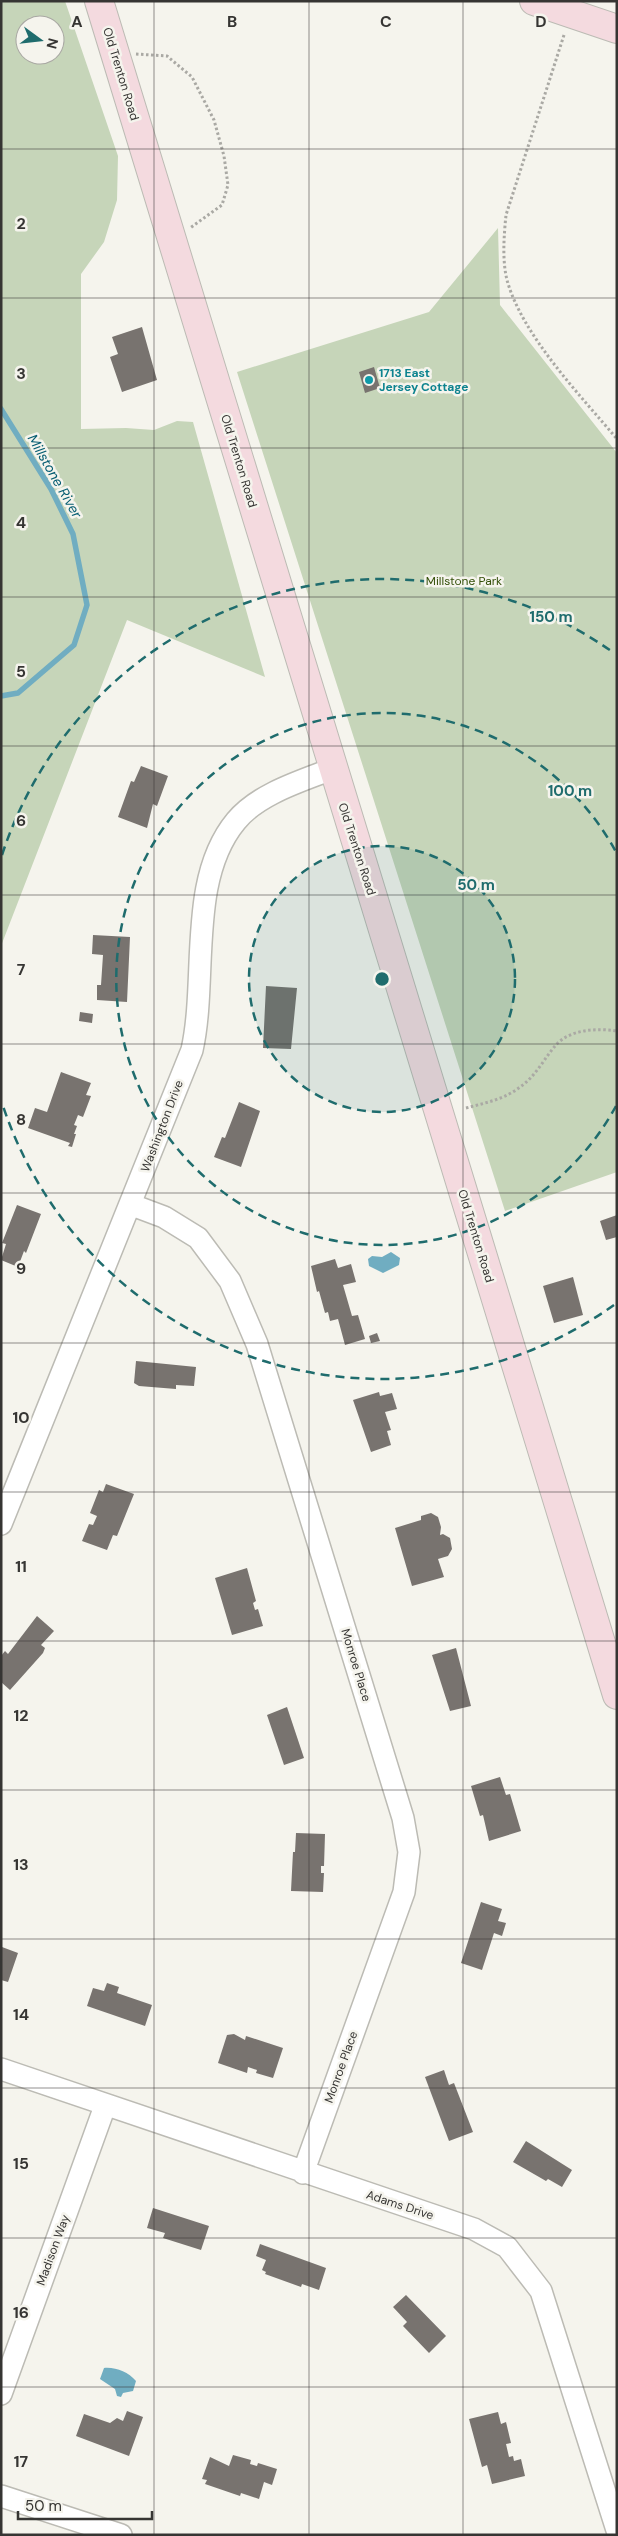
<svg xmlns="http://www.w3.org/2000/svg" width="618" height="2536" font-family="'DM Sans',sans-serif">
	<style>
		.green { fill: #c6d5b9; fill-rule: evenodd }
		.water { fill: #70adc1 }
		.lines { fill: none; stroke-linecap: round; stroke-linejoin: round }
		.stream { stroke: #70adc1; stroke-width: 5.5 }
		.building { fill: #78736f }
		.street-casing { stroke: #bcbbb4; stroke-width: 24 }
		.secondary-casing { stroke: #bcbbb4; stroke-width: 30 }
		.path { stroke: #aaa9a4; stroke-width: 3; stroke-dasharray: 2.5 2.5; stroke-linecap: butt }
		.street { stroke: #fff; stroke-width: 21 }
		.secondary { stroke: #f4dadf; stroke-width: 28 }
		.grid { fill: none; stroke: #363533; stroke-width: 1; stroke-opacity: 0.55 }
		.ring { fill: none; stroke: #1f6c6d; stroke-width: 2.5; stroke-dasharray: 9 6 }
		.culture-dot { fill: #0f9aa8; stroke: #f5f4ed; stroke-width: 2 }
		.labels { text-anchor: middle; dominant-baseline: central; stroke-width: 5; stroke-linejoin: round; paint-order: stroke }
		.street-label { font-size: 12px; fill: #363533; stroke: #f5f4ed }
		.culture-label { font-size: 12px; font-weight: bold; fill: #0d838f; stroke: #f5f4ed; text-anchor: start }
		.park-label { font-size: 12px; fill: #334f08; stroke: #f5f4ed }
		.water-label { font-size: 14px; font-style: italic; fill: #065d72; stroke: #f5f4ed }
		.grid-label { font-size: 16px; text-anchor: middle; font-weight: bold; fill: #363533; stroke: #f5f4ed; stroke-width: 5; stroke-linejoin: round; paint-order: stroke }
		.centre { fill: #1f6c6d; stroke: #f5f4ed; stroke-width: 2.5 }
		.ring-label { font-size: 15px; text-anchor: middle; font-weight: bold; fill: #1f6c6d; stroke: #f5f4ed; stroke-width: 5; stroke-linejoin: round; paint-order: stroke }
	</style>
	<rect width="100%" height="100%" fill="#f5f4ed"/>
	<!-- green -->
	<path class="green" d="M1 1H65L118 156 117 200 104 242 81 274V429L126 428 154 430 177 421 193 422 265 677 127 620 1 946ZM25 25H55V55H25Z
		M498 228 500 305 617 453V1172L505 1211 237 372 429 312Z"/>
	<!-- water -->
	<path class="water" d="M391 1252 400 1258 399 1265 383 1273 369 1266 368 1259 372 1256 382 1257Z
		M104 2368C116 2367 128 2372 136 2381L133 2391 123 2393 121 2397 117 2396 115 2389 100 2379Z"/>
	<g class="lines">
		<!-- stream -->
		<path class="stream" d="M1 409 51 489 73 534 87 605 74 645 18 693 1 696"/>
	</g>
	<!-- building -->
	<path class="building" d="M142 327 157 380 122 392 110 357 118 354 112 337Z
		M374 367 380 388 365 393 359 372Z
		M141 766 168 776 157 806 153 804 147 828 118 817 131 781 134 782Z
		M93 935 130 937 127 1002 97 1000V985H101L103 955 92 954Z
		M266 986 297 988 291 1049 263 1048Z
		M80 1012 93 1014 92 1023 79 1021Z
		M61 1072 91 1083 86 1095 91 1096 83 1117 78 1115 74 1125 77 1126 74 1134H76L72 1147 68 1146 70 1143 28 1128 35 1108 47 1112Z
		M239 1102 260 1111 241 1167 214 1157 222 1137 225 1138Z
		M17 1205 41 1214 26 1253 24 1251 18 1267 1 1260 6 1244 2 1243Z
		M617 1215V1237L606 1240 600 1221Z
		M335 1259 338 1268 351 1264 356 1282 343 1285 352 1316 358 1315 365 1339 345 1345 338 1319 330 1321 328 1312 325 1313 319 1291 317 1292 311 1266Z
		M573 1277 583 1315 554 1323 543 1286Z
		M377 1333 380 1341 371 1343 369 1336Z
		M136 1361 196 1367 194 1386 176 1385V1389L139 1386 134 1383Z
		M379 1392 380 1396 392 1393 397 1409 385 1412 391 1430 387 1431 391 1445 371 1452 353 1400Z
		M106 1484 134 1494 117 1536 113 1535 107 1550 82 1541 89 1524 93 1525 97 1516 90 1513 99 1490 103 1492Z
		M431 1513 438 1517 441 1527 440 1535 443 1534 450 1538 452 1549 448 1556 438 1559 444 1577 412 1586 395 1528 421 1520V1516Z
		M247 1568 256 1601 253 1603 255 1610 258 1609 263 1626 232 1635 215 1578Z
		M37 1616 54 1631 41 1645 45 1648 43 1653 10 1690 1 1682V1656L5 1651 8 1654Z
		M456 1648 471 1706 450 1711 432 1655Z
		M287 1707 304 1758 284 1765 267 1715Z
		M500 1777 506 1795 510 1794 521 1831 489 1841 483 1815 480 1816 471 1786Z
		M296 1833 325 1834 324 1866H321V1873H324L323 1892 291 1891 293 1852H295Z
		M481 1902 502 1909 498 1921 506 1923 502 1936 494 1933 482 1970 461 1963Z
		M2 1947 18 1953 8 1982 1 1980Z
		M107 1983 119 1987 117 1993 152 2005 145 2026 87 2006 93 1988 104 1991Z
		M234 2034 245 2040 246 2036 283 2048 273 2078 256 2073 257 2070 248 2067 247 2073 218 2063 227 2035Z
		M444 2070 449 2085 454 2083 473 2132 449 2141 425 2077Z
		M526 2141 572 2170 562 2187 548 2179 546 2181 513 2162Z
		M153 2208 209 2226 201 2250 163 2238 165 2233 147 2228Z
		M260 2244 326 2268 319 2290 302 2284 301 2287 265 2274 266 2272 262 2270 266 2260 256 2256Z
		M406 2295 446 2336 429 2353 403 2326 407 2322 393 2307Z
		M127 2411 143 2417 129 2456 76 2436 84 2414 110 2423 117 2418 123 2421Z
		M498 2412 501 2424 506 2422 511 2443 506 2444 509 2457 513 2456 514 2461 521 2459 525 2476 492 2484 487 2465 482 2467 469 2419Z
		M233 2455 251 2460 250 2464 257 2466 258 2463 277 2469 272 2485 264 2482 259 2499 241 2493 240 2496 205 2484 207 2480 202 2479 210 2457 229 2466Z"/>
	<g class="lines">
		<defs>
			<path id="street" d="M132 1205 164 1217 198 1238 230 1281 257 1344 403 1818 409 1852 404 1892 303 2173
				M1 1524 192 1050C208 978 187 880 236 821 258 794 301 781 332 769
				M1 2069 474 2229 507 2247 541 2291 617 2530
				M1 2394 105 2106
				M1 2496 121 2535"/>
			<path id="secondary" d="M99 1 617 1695
				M534 1 617 29"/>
		</defs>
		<!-- street casing -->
		<use href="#street" class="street-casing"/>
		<!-- secondary casing -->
		<use href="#secondary" class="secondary-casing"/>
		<!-- path -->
		<path class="path" d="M564 35 506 215C504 235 502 260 507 280 522 335 580 395 617 439
			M136 54 167 56 192 77 214 120 224 156 228 185 222 205 190 228
			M466 1108C485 1103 505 1099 520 1087 535 1077 544 1059 555 1046 569 1029 597 1028 617 1031"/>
		<!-- street -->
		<use href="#street" class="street"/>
		<!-- secondary -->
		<use href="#secondary" class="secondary"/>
	</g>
	<!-- grid -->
	<path class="grid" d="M154 1V2535M309 1V2535M463 1V2535M1 149H617M1 298H617M1 448H617M1 597H617M1 746H617M1 895H617M1 1044H617M1 1193H617M1 1343H617M1 1492H617M1 1641H617M1 1790H617M1 1939H617M1 2088H617M1 2238H617M1 2387H617"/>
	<!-- distance rings -->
	<circle cx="382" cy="979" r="133" fill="#1f6c6d" fill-opacity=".12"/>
	<g class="ring">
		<circle cx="382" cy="979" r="133"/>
		<path d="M616 1106A266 266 0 1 1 616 852"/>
		<path d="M614 1305A400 400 0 0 1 2 1103M2 855A400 400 0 0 1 614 653"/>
	</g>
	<!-- markers -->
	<circle class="culture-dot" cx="369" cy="380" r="5"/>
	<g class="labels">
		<!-- street labels -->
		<g class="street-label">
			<text transform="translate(121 74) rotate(73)">Old Trenton Road</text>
			<text transform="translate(239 461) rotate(73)">Old Trenton Road</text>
			<text transform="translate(357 849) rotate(72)">Old Trenton Road</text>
			<text transform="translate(162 1126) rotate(-69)">Washington Drive</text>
			<text transform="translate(476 1236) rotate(73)">Old Trenton Road</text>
			<text transform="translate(356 1665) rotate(73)">Monroe Place</text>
			<text transform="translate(341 2067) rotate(-70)">Monroe Place</text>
			<text transform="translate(400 2205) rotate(18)">Adams Drive</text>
			<text transform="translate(53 2250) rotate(-70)">Madison Way</text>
		</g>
		<!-- culture labels -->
		<g class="culture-label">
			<text x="379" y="373">1713 East<tspan x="379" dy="14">Jersey Cottage</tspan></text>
		</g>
		<!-- park labels -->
		<g class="park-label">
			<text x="464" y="581">Millstone Park</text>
		</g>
		<!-- water labels -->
		<g class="water-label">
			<text transform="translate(55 476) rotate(60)">Millstone River</text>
		</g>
	</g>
	<g class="grid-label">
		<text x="77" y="27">A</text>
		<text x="232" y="27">B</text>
		<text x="386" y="27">C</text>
		<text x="541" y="27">D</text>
		<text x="21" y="229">2</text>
		<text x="21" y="379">3</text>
		<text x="21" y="528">4</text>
		<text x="21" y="677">5</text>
		<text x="21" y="826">6</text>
		<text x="21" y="975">7</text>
		<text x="21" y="1125">8</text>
		<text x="21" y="1274">9</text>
		<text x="21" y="1423">10</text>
		<text x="21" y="1572">11</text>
		<text x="21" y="1721">12</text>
		<text x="21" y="1870">13</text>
		<text x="21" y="2020">14</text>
		<text x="21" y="2169">15</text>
		<text x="21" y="2318">16</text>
		<text x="21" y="2467">17</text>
	</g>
	<circle cx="382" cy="979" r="8" class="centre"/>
	<g class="ring-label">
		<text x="551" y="622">150 m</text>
		<text x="570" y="796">100 m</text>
		<text x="476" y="890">50 m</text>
	</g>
	<!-- border -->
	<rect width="618" height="2536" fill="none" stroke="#363533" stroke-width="5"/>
	<!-- north arrow -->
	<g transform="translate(40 40) rotate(105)"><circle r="24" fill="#f5f4ed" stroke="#a9a8a3"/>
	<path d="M0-4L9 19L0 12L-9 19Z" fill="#1f6c6d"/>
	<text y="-8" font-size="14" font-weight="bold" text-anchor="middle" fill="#363533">N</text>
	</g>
	<!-- scale -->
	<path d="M18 2511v8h134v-8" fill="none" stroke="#363533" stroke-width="2.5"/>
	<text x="25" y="2511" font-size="15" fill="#363533" stroke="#f5f4ed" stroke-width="4" paint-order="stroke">50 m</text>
</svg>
